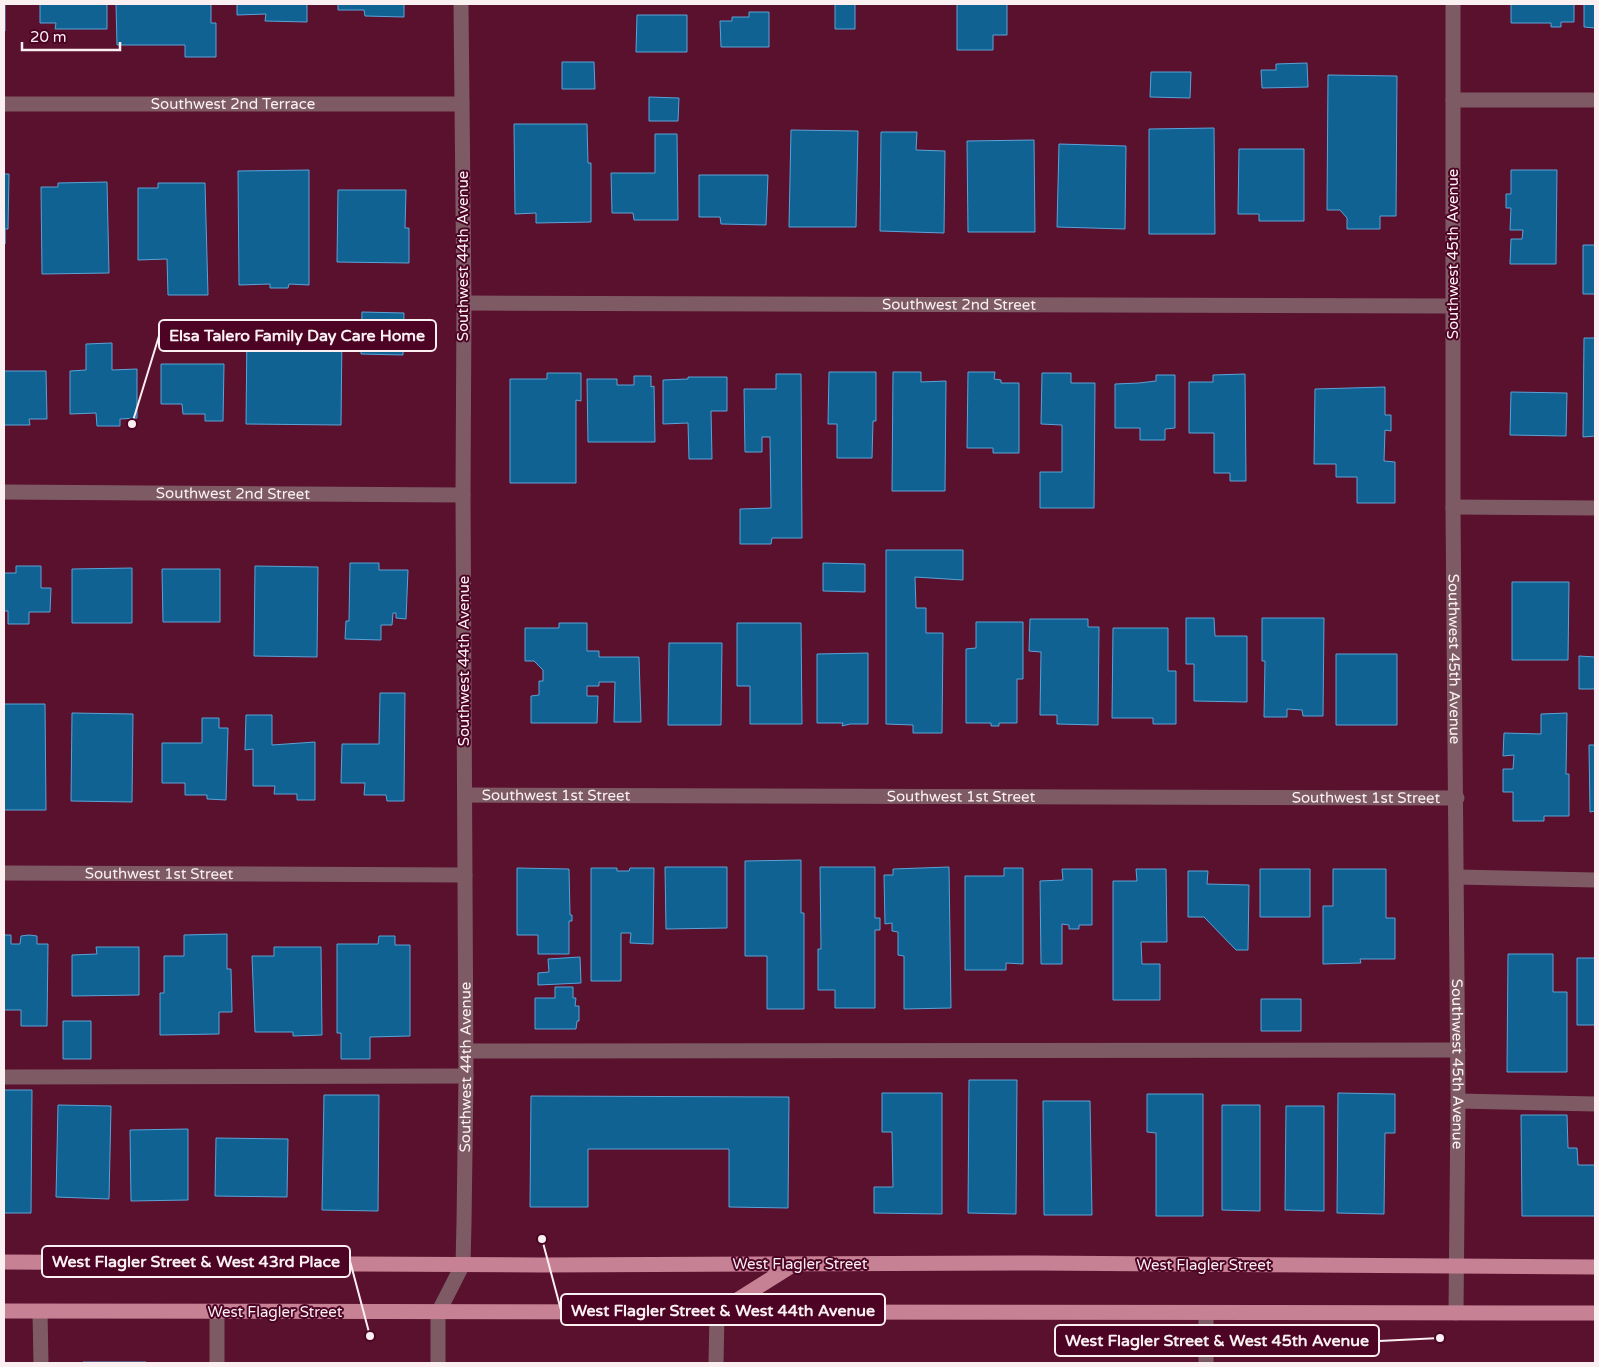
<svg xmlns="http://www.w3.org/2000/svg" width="1599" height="1367" font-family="'Varela Round',sans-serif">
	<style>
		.building { fill: #106292; stroke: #5aa3d7 }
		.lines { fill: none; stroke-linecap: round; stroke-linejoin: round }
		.minor { stroke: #7e5b64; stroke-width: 15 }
		.major { stroke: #c78194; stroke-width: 15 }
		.labels { text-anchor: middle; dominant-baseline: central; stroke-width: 4; stroke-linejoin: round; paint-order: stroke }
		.street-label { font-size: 15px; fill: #faf0f2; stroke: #4d0424 }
		.leader { fill: none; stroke: #faf0f2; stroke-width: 2 }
		.callout-dot { fill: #faf0f2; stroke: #4d0424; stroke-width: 2 }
		.callout { fill: #4d0424; stroke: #faf0f2; stroke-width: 2 }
		.callout-label { font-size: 16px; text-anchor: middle; font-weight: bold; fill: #faf0f2 }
	</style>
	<rect width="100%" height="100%" fill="#5a112e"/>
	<!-- building -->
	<path class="building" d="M4 4H5V31H4Z
		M40 4H107V29H55L56 23H40Z
		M116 4H211V23H216V57H185V45H117Z
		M237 4H307V22L265 21 266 14 237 15Z
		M338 4H404V17L365 16 364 10H338Z
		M835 4H855V29H835Z
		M957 4H1007V35H993V50H957Z
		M1511 4H1574V22H1561V27H1551V23H1511Z
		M1584 4H1595V28L1584 27Z
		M749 12H769V47H721L720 21H732V17H749Z
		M637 15H687V52H636Z
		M562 62H594L595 89H562Z
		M1307 63 1308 87 1262 88 1261 70H1276V64Z
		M1151 72H1191L1190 98 1150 97Z
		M1328 75 1397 76 1396 216H1380V229H1347V218L1340 210H1327Z
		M649 97 679 98 678 121H649Z
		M514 124H587L588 163H591V222L536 223V213L515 214Z
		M1214 128 1215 234H1149V129Z
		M791 130 858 131 856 227H789Z
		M881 132H917L916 150 945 151 944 233 880 231Z
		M655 134H677L678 220H634L633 213H612L611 173H655Z
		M1034 140 1035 232H968L967 141Z
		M1059 144 1126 146 1125 229 1057 227Z
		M1239 149H1304V221H1259V214H1238Z
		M309 170V285L289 284 288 288H270V284L239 285 238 171Z
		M1511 170H1557L1556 264H1510L1511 239H1522L1523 230H1510L1511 208H1506V194H1511Z
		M4 174H9L8 229H5V244Z
		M699 175H768L766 225 721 224 720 217H699Z
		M107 182 109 273 42 274 41 187H58V183Z
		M158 183H205L208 295H168L167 259 138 260V188H158Z
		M338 190H406L405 228H409V263L337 262Z
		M1583 245H1595V294H1583Z
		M362 312 404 313 403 355 361 354Z
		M247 331 342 332 341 425 246 424Z
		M1584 338H1595V436L1583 437Z
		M112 343V370L137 369V418L120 419V426H97L96 413 70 414V371L86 370V344Z
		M161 364H224L223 421H205V414H183L182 404H161Z
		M4 371H46L47 419H29L30 425H4Z
		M829 372H876V421H873L872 458H837V424H828Z
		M893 372H921V382L946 381 945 491H892Z
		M968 372H995L994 379 1001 380V383H1019V453H993V448H967Z
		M547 373H581V401L576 400V483H510V379H547Z
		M1042 373H1071V383H1095L1094 508H1040V472H1062V425L1041 424Z
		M776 374H801L802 538H772L771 544H740V509L771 508 770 437H762V452H745L744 389H776Z
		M1245 374 1246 481H1230V473H1214V433H1189V382H1213V375Z
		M1156 375H1175V428L1165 429V440H1140V428H1115V384L1139 383 1156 381Z
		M634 376H651V387L654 386 655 442H588L587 379H617V385H634Z
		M688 377H727V411H711L712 459H689L688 423 663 424V380L688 379Z
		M1385 387V415H1391V431L1385 430 1384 461 1395 462V503H1357V477H1336V464H1314L1315 389Z
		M1511 392 1567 393 1566 436 1510 435Z
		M886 550H963V580L915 577 916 608H926V633H943L942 733H913V725L886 724Z
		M350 563H379V570H408L406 619 396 618V613H393L392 625H381V640L345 639 346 621H349Z
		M823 563 865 564V592L823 591Z
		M16 566H41V588H51L50 612H29V624H8V611H4V573H16Z
		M255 566 318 567 317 657 254 656Z
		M132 568V623H72V569Z
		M162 569H220V622H163Z
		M1512 582H1569L1568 660H1512Z
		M1186 618H1214L1215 636H1247V702L1194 701V664H1186Z
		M1262 618H1324L1323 716H1303L1302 710 1287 709V717H1264L1265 661H1262Z
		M1030 619H1088V627H1099L1098 725 1057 724V715H1040L1041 652 1029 651Z
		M976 622H1023V679H1017V723H999V726H991V723H966V649L976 648Z
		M559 623H587V651H599V657H639L641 722H614L615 682H599V686H587V696H598L597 723H531V696L539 695V681H543V670L534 661H525V628H559Z
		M737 623H801L802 724H750V686H737Z
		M1113 628H1168V671H1176V724H1153V718H1112Z
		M669 643H722L721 725H668Z
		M868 653V724H850L842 726 843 723H817V654Z
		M1336 654H1397V725H1336Z
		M1579 656 1595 657V689H1579Z
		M380 693H405L404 801H387L386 795H364L365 783H341L342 744H379Z
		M4 704H45L46 810H4Z
		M72 713 133 714 132 802 71 801Z
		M1567 713 1566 774H1569V816H1544V821H1513V792H1503V769H1513L1514 755 1503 756 1504 733 1541 734V714Z
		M246 715H272V745L315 742V800H297V794H274L275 786H253V749L245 750Z
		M202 718H219V728H228L226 800 207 799V795H185V783H162V743H202Z
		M1589 745H1595V811L1590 812Z
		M801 860V913H804V1009H767V956H745V861Z
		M665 867H727V928L666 929Z
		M820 867H875V918H880V930H875V1008H835V990H818V949H821Z
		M949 867 951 1008 904 1009V956L898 955V932L892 931V923L885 924 884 875H893V869Z
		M517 868 569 869 570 915H572V921H569V954H538V935H517Z
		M591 868H617V871H629L630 868H654L653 944 630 943 631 933H621V981H591Z
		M1004 868H1023V964L1006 963V970H965V876H1004Z
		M1062 869H1092V925H1079V929H1069V925L1062 924V964H1041L1040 881 1063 880Z
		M1136 869H1166L1167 942H1141L1142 964H1160V1000H1113V881H1137Z
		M1260 869H1310V917H1260Z
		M1333 869H1386V918H1395V959H1360L1361 963 1323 964V906H1333Z
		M1188 871H1208L1207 884 1249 885 1248 950H1236L1204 917H1188Z
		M227 934V969H231L232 1012H219V1034L160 1035V993H164V956H184V935Z
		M4 935H11V944H20L21 936 29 935 37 936V944H48L47 1026H21V1010H4Z
		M379 936H395V945H410V1036L370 1037V1059H341V1033H337V944H378Z
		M96 947H139V995L72 996V955L97 954Z
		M274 947H321L322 1035 293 1036V1032H255L252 956H274Z
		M1508 954H1553V992H1567V1072H1507Z
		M580 957 581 983 538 985V973L549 972 548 959Z
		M1577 958H1595V1025H1577Z
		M555 987H573V998H576L575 1006H579V1021H577L576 1029H535V998H555Z
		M1261 999H1301V1031H1261Z
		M63 1021H91V1059H63Z
		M969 1080H1017L1016 1214 968 1213Z
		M4 1090H32L31 1213H4Z
		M882 1093H942V1214L874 1213V1187H893L892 1132H882Z
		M1338 1093 1395 1094V1133H1385L1384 1214 1337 1213Z
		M1147 1094H1203V1216H1156V1133L1147 1132Z
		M324 1095H379L378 1211 322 1210Z
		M531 1096 789 1097 788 1208 729 1207V1149H588V1207H530Z
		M1043 1101H1090L1092 1215H1044Z
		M58 1105 111 1106 109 1199 56 1197Z
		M1222 1105H1260V1211L1222 1210Z
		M1286 1106H1324V1211L1285 1210Z
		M1521 1115H1567L1568 1148H1577L1578 1165H1595V1216H1522Z
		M188 1129V1200L131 1201 130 1130Z
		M216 1138 288 1139 287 1197 215 1196Z
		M83 1362H146V1363H83Z"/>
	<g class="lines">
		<!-- minor -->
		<g class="minor">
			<path id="s1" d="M1453 4V507L1458 1101 1456 1313"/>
			<path d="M1453 100H1595"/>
			<path id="s2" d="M4 104H462"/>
			<path id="s3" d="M464 303 1453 306"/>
			<path id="s4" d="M4 492 463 495"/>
			<path d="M1453 507 1595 508"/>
			<path id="s5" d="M465 795 1457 798"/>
			<path id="s6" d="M4 873 465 875"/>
			<path d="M1457 877 1595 880"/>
			<path d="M466 1051 1458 1050"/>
			<path d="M4 1077 466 1076"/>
			<path d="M1458 1101 1595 1104"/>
			<path d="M40 1312 41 1363"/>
			<path d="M217 1312V1363"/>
			<path id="s7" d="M438 1363V1313L463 1264 464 1223 466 1076 463 495 464 303 461 4"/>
			<path d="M716 1363 717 1313"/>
			<path d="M1206 1363V1314"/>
		</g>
		<!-- major -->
		<path class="major" d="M4 1262 541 1265 1034 1263 1595 1267
			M4 1311 1595 1313
			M718 1312 793 1265"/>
	</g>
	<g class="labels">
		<!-- street labels -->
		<g class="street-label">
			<text stroke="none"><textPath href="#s2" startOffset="229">Southwest 2nd Terrace</textPath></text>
			<text transform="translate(1453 254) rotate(-90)">Southwest 45th Avenue</text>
			<text transform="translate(463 256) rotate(-90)">Southwest 44th Avenue</text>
			<text stroke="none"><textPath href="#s3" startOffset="495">Southwest 2nd Street</textPath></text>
			<text stroke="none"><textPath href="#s4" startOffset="229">Southwest 2nd Street</textPath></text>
			<text stroke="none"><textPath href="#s1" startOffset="655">Southwest 45th Avenue</textPath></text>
			<text transform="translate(464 661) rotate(-90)">Southwest 44th Avenue</text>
			<text stroke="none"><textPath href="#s5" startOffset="91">Southwest 1st Street</textPath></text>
			<text stroke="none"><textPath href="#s5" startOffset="496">Southwest 1st Street</textPath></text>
			<text stroke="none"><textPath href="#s5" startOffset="901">Southwest 1st Street</textPath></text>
			<text stroke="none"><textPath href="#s6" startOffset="155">Southwest 1st Street</textPath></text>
			<text stroke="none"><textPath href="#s1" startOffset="1060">Southwest 45th Avenue</textPath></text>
			<text stroke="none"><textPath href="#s7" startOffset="302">Southwest 44th Avenue</textPath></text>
			<text x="800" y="1264">West Flagler Street</text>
			<text x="1204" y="1265">West Flagler Street</text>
			<text x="275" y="1312">West Flagler Street</text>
		</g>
	</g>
	<!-- callouts -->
	<path class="leader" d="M132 424L159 336M370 1336L350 1261M542 1239L561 1310M1440 1338L1379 1341"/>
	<g class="callout-dot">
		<circle cx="132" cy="424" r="5"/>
		<circle cx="370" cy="1336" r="5"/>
		<circle cx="542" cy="1239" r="5"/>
		<circle cx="1440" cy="1338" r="5"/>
	</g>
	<g class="callout">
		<rect x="159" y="320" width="277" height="31" rx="5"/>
		<rect x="42" y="1246" width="308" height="31" rx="5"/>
		<rect x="561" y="1294" width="324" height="31" rx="5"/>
		<rect x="1055" y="1325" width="324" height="31" rx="5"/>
	</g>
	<g class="callout-label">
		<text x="297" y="341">Elsa Talero Family Day Care Home</text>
		<text x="196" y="1267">West Flagler Street &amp; West 43rd Place</text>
		<text x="723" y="1316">West Flagler Street &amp; West 44th Avenue</text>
		<text x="1217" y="1346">West Flagler Street &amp; West 45th Avenue</text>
	</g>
	<!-- border -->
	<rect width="1599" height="1367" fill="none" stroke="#faf0f2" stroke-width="10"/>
	<!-- scale -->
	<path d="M22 42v8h98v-8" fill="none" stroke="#faf0f2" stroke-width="2.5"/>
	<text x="30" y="42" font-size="15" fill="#faf0f2" stroke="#4d0424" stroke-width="4" paint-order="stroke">20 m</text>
</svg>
